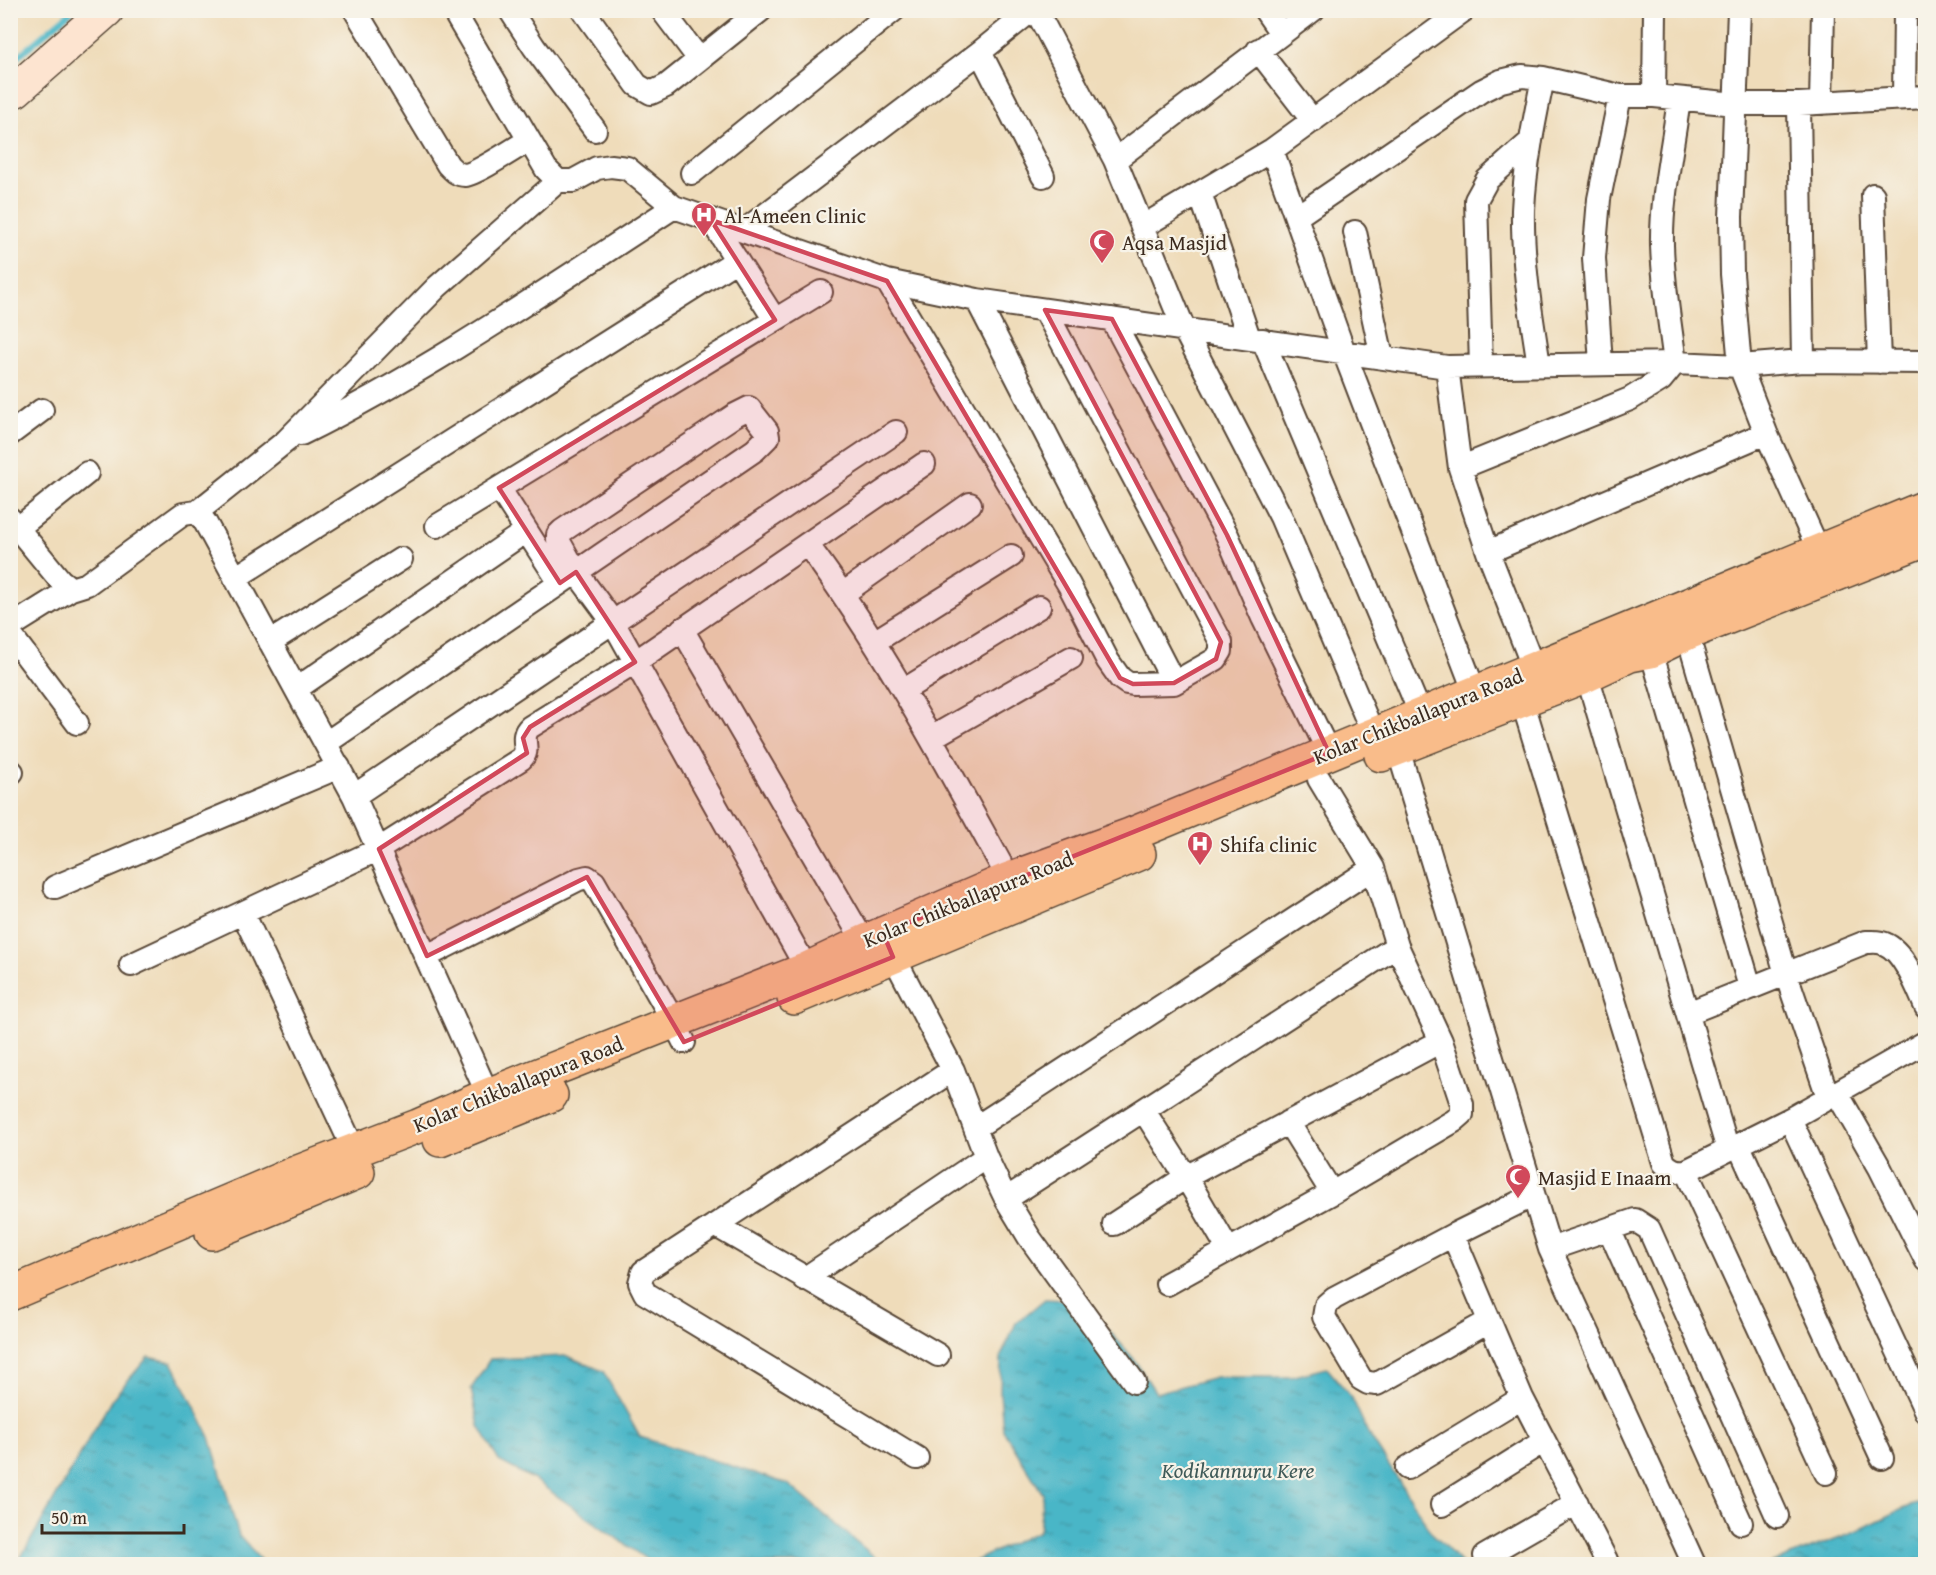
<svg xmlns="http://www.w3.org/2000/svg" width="1936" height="1575" font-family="'Gentium Book Plus',serif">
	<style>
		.water { fill: url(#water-ripples); stroke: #427072; stroke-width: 1.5 }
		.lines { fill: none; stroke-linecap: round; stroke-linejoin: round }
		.stream { stroke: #4ab6c7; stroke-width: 6 }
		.street-casing { stroke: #564535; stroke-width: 26 }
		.secondary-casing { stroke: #564535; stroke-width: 36 }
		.primary-casing { stroke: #564535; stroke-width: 36 }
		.street { stroke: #fff; stroke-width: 22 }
		.secondary { stroke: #fde4d0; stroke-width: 33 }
		.primary { stroke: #f9bc8a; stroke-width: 33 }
		.marked { fill: #d1495b; fill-opacity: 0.2; stroke: #d1495b; stroke-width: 4.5; stroke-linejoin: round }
		.labels { text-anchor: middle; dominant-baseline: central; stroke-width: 4.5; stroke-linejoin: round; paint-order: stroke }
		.poi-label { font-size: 21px; fill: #3b2a1e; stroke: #f7f3e8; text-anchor: start }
		.street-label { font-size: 21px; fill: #3b2a1e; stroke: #f7f3e8 }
		.water-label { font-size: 22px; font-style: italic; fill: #405b59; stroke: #f7f3e8 }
	</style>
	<defs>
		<pattern id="water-ripples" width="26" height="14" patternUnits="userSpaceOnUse" patternTransform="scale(1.5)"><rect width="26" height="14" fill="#4ab6c7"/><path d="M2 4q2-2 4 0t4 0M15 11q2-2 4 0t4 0" fill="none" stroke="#3f94a1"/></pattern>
	</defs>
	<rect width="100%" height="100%" fill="#f7f3e8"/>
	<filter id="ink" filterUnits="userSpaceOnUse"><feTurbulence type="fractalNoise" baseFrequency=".0167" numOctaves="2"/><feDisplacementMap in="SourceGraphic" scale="12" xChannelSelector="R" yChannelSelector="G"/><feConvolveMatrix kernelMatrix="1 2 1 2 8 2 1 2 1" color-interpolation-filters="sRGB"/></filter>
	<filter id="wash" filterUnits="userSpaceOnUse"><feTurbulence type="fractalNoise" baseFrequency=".008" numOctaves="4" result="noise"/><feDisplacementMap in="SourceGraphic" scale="24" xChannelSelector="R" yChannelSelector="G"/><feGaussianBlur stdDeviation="1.35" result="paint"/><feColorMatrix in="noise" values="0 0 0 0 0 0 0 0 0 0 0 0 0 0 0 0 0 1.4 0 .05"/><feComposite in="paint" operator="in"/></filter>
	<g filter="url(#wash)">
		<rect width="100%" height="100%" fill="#efdcba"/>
		<!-- water -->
		<path class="water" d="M1045 1299 1083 1301 1134 1359 1156 1393 1216 1377H1291L1327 1368 1352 1398 1368 1433 1432 1533 1462 1564H968L1039 1531 1043 1494 1003 1430 1000 1393 1001 1356 1016 1323Z
			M567 1356 603 1371 640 1437 788 1484 883 1564H653L533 1479 499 1461 479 1426 471 1389 490 1359Z
			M148 1357 172 1362 210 1437 239 1536 264 1564H17L112 1399Z
			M1925 1502V1564H1770L1861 1529 1907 1507Z"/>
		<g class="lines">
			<!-- stream -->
			<path class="stream" d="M10 63 73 10"/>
		</g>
	</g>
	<g filter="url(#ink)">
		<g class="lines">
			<defs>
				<path id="street" d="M355 10 448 165C453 170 457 175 465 175 476 174 517 147 529 140
					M453 10 546 169 558 181H573L597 168 611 166 627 168 674 207 887 281 977 300 1447 367 1675 363 1740 366 1803 361 1926 362
					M510 10 534 47 595 130
					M583 10 637 85 651 93 666 86 761 10
					M662 10 699 59
					M1036 10 1115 160 1184 329 1281 517 1379 748
					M1265 10 1281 33
					M1739 10 1731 217 1732 274 1740 366 1766 433 1819 551
					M1258 50 1313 121
					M980 52 1043 176
					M1654 96 1655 10
					M1904 98 1905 10
					M1821 103 1823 10
					M1799 104 1803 361
					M1272 150 1344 352 1475 693
					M1115 160 1313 10
					M692 173 894 10
					M1200 193 1249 338
					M1873 195 1879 362
					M1296 217 1481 91 1501 81 1522 76 1543 78 1620 96H1654L1736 104H1799L1926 97
					M711 220 775 320
					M1142 227 1272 150 1464 10
					M744 231 980 52 1032 10
					M1355 232 1382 357
					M887 281 1069 585 1108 661 1120 678 1127 683 1133 684 1174 683 1216 659 1221 651V642L1045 310
					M977 300 1174 683
					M1112 319 1227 535 1263 618 1329 753
					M1263 340 1421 715
					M1601 364 1594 258 1599 199 1620 96
					M1539 365C1531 314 1522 262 1523 210 1525 166 1534 122 1543 78
					M1481 366 1476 200 1487 180 1531 141
					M1447 367 1460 468 1488 552 1534 669
					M10 434 42 410
					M301 434C431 370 552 286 674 207
					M1460 468 1630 399 1661 380 1675 363C1670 323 1663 284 1662 245 1661 197 1673 147 1679 99
					M499 488 560 583
					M197 512 286 441 437 287 558 181
					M10 519 60 580 71 589 87 584 183 514 197 512 205 522 354 796 488 1095
					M437 526 821 292
					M18 528 87 473
					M807 544C885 649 946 765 1009 879
					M1488 552 1766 433
					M235 578 737 260
					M844 593 970 504
					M1683 619 1786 974 1828 1097
					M10 627 71 589
					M682 629 864 942
					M10 634 77 723
					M270 642 401 559
					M874 642 1011 556
					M1651 651 1750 987
					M1587 675 1728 1150
					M296 689 526 531
					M904 690 1039 607
					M1522 700 1664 1163C1671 1170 1676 1172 1686 1171L1790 1119 1926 1042
					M931 738 1071 658
					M326 743 755 450 768 437 767 431 749 408 735 415 562 531 558 535V540L576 572 613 622 807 969
					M1398 749 1550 1249 1694 1564
					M10 770 12 772
					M354 796 896 432
					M55 887 339 767
					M243 913 354 1150
					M887 944 953 1070 986 1157 1006 1199 1029 1237 1134 1382
					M427 956 579 879 587 877 594 882 674 1022 684 1042
					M131 965 379 849 521 759C532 749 518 738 530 727L635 662 924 464
					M1688 1013 1866 942C1872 942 1880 941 1885 944 1904 951 1918 989 1926 1007
					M1837 1093 1880 1168 1926 1260
					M1144 1111 1186 1177 1228 1249
					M1790 1119 1926 1412
					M1288 1122 1332 1193
					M975 1128 1373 868
					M1739 1146 1882 1458
					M1686 1171 1826 1473
					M1006 1199 1397 946
					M1114 1224 1186 1177 1441 1041
					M715 1225 938 1355
					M1609 1229 1741 1523
					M1453 1235 1522 1398 1606 1560
					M1550 1249 1635 1220 1649 1229 1777 1516
					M804 1279 986 1157
					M1167 1284 1332 1193 1454 1121 1462 1114V1104L1441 1041 1397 946 1373 868 1319 779
					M1489 1321 1377 1384 1368 1383 1361 1379 1324 1317 1326 1305 1334 1298 1453 1235 1532 1196
					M917 1458 645 1293 640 1283 643 1272 953 1070
					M1407 1468 1522 1398
					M1442 1505 1544 1441
					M1485 1556 1577 1503"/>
				<path id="secondary" d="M10 88 16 90 107 10"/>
				<path id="primary" d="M1381 755 1587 675 1630 655 1651 651 1688 633 1926 539
					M794 998 1139 854
					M440 1140 551 1095
					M212 1233 358 1172
					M10 1294 293 1174 418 1126 488 1095 807 969 864 942 1009 879 1130 835 1926 507"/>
			</defs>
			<!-- street casing -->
			<use href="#street" class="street-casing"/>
			<!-- secondary casing -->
			<use href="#secondary" class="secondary-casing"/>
			<!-- primary casing -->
			<use href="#primary" class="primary-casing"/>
			<!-- street -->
			<use href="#street" class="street"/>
			<!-- secondary -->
			<use href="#secondary" class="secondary"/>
			<!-- primary -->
			<use href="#primary" class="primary"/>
		</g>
	</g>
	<!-- marked area -->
	<path class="marked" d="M711 220 887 281 1120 678 1133 684 1174 683 1216 659 1221 642 1045 310 1112 319 1227 535 1329 753 883 933 893 957 684 1042 587 877 427 956 379 849 527 753 523 738 530 727 635 662 576 572 560 583 499 488 775 320Z"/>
	<!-- icons -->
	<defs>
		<symbol id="hospital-pin" viewBox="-11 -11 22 30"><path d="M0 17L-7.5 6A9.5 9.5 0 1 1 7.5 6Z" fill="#d1495b" stroke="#f7f3e8"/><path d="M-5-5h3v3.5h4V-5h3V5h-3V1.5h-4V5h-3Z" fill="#fff"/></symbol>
		<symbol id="mosque-pin" viewBox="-11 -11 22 30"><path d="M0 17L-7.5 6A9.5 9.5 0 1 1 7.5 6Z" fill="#d1495b" stroke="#f7f3e8"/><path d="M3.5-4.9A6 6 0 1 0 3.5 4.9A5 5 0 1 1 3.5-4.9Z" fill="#fff"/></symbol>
	</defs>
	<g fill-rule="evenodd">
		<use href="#hospital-pin" x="689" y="200" width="30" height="40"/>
		<use href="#mosque-pin" x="1087" y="227" width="30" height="40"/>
		<use href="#hospital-pin" x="1185" y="829" width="30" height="40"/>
		<use href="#mosque-pin" x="1503" y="1162" width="30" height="40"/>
	</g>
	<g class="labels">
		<!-- poi labels -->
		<g class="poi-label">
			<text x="724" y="215">Al-Ameen Clinic</text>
			<text x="1122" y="242">Aqsa Masjid</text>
			<text x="1220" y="844">Shifa clinic</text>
			<text x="1538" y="1177">Masjid E Inaam</text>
		</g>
		<!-- street labels -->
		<g class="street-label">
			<text transform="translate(1418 716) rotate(-22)">Kolar Chikballapura Road</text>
			<text transform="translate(968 899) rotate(-22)">Kolar Chikballapura Road</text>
			<text transform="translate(518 1084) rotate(-22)">Kolar Chikballapura Road</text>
		</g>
		<!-- water labels -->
		<g class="water-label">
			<text x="1238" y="1470">Kodikannuru Kere</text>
		</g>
	</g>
	<!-- margin -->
	<rect width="1936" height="1575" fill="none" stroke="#f7f3e8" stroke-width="36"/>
	<!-- scale -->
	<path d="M42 1524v9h142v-9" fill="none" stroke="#3b2a1e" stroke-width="3"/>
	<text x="51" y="1524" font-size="18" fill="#3b2a1e" stroke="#f7f3e8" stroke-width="4.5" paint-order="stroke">50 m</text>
</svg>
